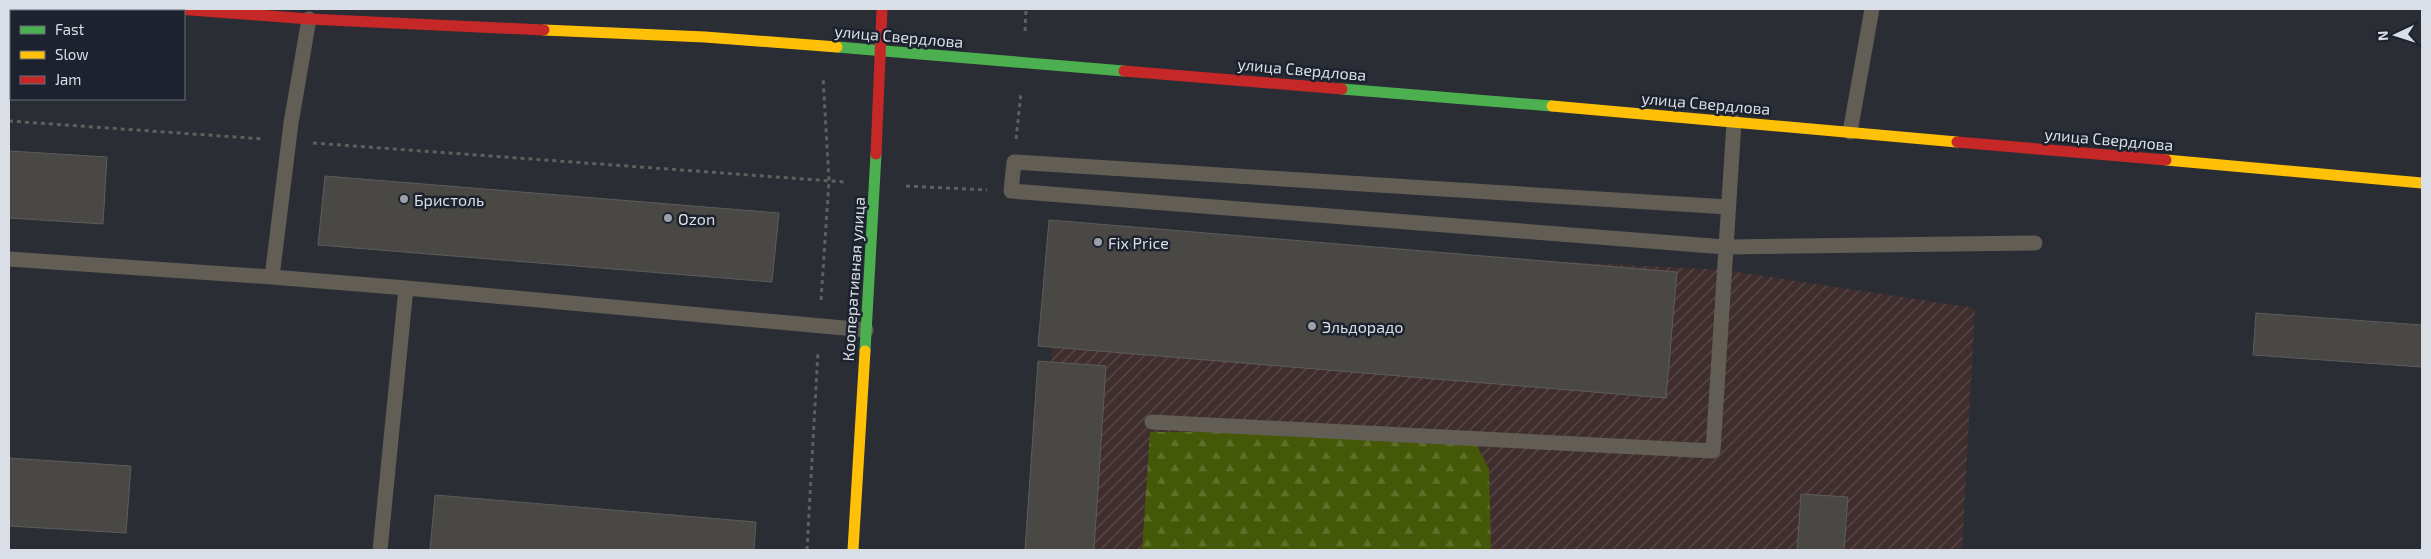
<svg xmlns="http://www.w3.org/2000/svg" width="2431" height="559" font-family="'Exo 2',sans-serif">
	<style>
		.industrial { fill: url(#industrial-furrows) }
		.forest { fill: url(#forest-firs) }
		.building { fill: #4a4844; stroke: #5d5c5d }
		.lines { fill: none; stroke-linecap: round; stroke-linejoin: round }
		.path { stroke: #615f5c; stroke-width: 3; stroke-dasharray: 4 4; stroke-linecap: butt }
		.lane { stroke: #625e55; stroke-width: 15 }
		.fast { stroke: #4caf50; stroke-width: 11 }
		.slow { stroke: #ffc107; stroke-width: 11 }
		.jam { stroke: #c62828; stroke-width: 11 }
		.poi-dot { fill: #9ca0a8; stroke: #1c222e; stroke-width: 2 }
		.labels { text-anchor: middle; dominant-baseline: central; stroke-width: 5; stroke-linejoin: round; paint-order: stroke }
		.street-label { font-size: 16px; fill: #dadee6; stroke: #1c222e }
		.poi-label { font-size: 16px; fill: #dadee6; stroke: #1c222e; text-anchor: start }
	</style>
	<defs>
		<pattern id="industrial-furrows" width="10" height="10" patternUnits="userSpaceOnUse" patternTransform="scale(1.25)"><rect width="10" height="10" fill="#3f2e2d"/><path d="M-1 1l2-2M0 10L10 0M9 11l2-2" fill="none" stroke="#5a4c4b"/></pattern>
		<pattern id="forest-firs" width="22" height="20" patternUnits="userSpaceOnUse" patternTransform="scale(1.25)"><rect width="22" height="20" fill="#455807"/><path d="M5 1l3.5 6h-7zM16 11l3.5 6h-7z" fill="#5f702b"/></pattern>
	</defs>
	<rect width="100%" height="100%" fill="#2a2d34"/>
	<!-- industrial -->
	<path class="industrial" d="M1067 237 1724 270 1975 308 1962 550H1027Z"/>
	<!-- forest -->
	<path class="forest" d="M1150 432H1414L1476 444 1489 469 1491 550H1142Z"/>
	<!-- building -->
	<path class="building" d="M9 151 107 157 103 224 9 218Z
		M325 176 779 213 772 282 318 245Z
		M1049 220 1677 272 1666 398 1038 346Z
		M2256 313 2422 325V367L2253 355Z
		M1038 361 1106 366 1094 550H1025Z
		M9 458 131 466 126 533 9 526Z
		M1801 494 1848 497 1844 550H1797Z
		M435 495 756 522 754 550H430Z"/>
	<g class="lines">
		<!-- path -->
		<path class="path" d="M1025 31 1026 9
			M9 121 264 139
			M1016 139 1021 93
			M313 143 845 182
			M906 186 987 190
			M821 300 829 181 823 77
			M807 550 818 351"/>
		<!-- lane -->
		<path class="lane" d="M309 19 291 123 272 277 406 288 380 550
			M1850 132 1872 9
			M1728 207 1014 162 1011 191 1725 247 2035 243
			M9 259 272 277
			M406 288 866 330
			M1152 422 1713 451 1734 122"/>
		<!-- fast -->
		<path class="fast" d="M837 47 1124 71
			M1342 89 1552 106
			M865 351 876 154"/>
		<!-- slow -->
		<path class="slow" d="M544 30 705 37 837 47
			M1552 106 1957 142
			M2166 160 2422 183
			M853 550 865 351"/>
		<!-- jam -->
		<path class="jam" d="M178 9 309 19 544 30
			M1124 71 1342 89
			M1957 142 2166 160
			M876 154 882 9"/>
	</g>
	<!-- markers -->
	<g class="poi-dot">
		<circle cx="404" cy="199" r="5"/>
		<circle cx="668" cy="218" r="5"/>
		<circle cx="1098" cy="242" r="5"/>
		<circle cx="1312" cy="326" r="5"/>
	</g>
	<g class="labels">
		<!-- street labels -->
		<g class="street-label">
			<text transform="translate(899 36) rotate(5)">улица Свердлова</text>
			<text transform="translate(1302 69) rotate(5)">улица Свердлова</text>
			<text transform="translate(1706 103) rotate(5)">улица Свердлова</text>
			<text transform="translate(2109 139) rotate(5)">улица Свердлова</text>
			<text transform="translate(853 279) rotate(-86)">Кооперативная улица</text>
		</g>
		<!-- poi labels -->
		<g class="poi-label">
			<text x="414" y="199">Бристоль</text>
			<text x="678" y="218">Ozon</text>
			<text x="1108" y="242">Fix Price</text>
			<text x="1322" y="326">Эльдорадо</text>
		</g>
	</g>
	<!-- border -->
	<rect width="2431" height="559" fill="none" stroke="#dadee6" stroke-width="20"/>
	<!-- legend -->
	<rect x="10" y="10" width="175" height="90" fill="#1c222e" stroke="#686d78"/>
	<rect x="20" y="26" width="25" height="8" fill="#4caf50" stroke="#686d78"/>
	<text x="55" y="35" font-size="15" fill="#dadee6">Fast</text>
	<rect x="20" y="51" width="25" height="8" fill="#ffc107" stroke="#686d78"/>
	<text x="55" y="60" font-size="15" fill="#dadee6">Slow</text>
	<rect x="20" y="76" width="25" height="8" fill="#c62828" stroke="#686d78"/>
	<text x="55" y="85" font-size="15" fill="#dadee6">Jam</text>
	<!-- north arrow -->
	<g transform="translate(2396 35) rotate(266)" stroke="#1c222e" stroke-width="4" paint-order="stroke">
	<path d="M0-4L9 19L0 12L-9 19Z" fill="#dadee6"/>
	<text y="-8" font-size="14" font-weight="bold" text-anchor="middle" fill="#dadee6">N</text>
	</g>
</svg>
